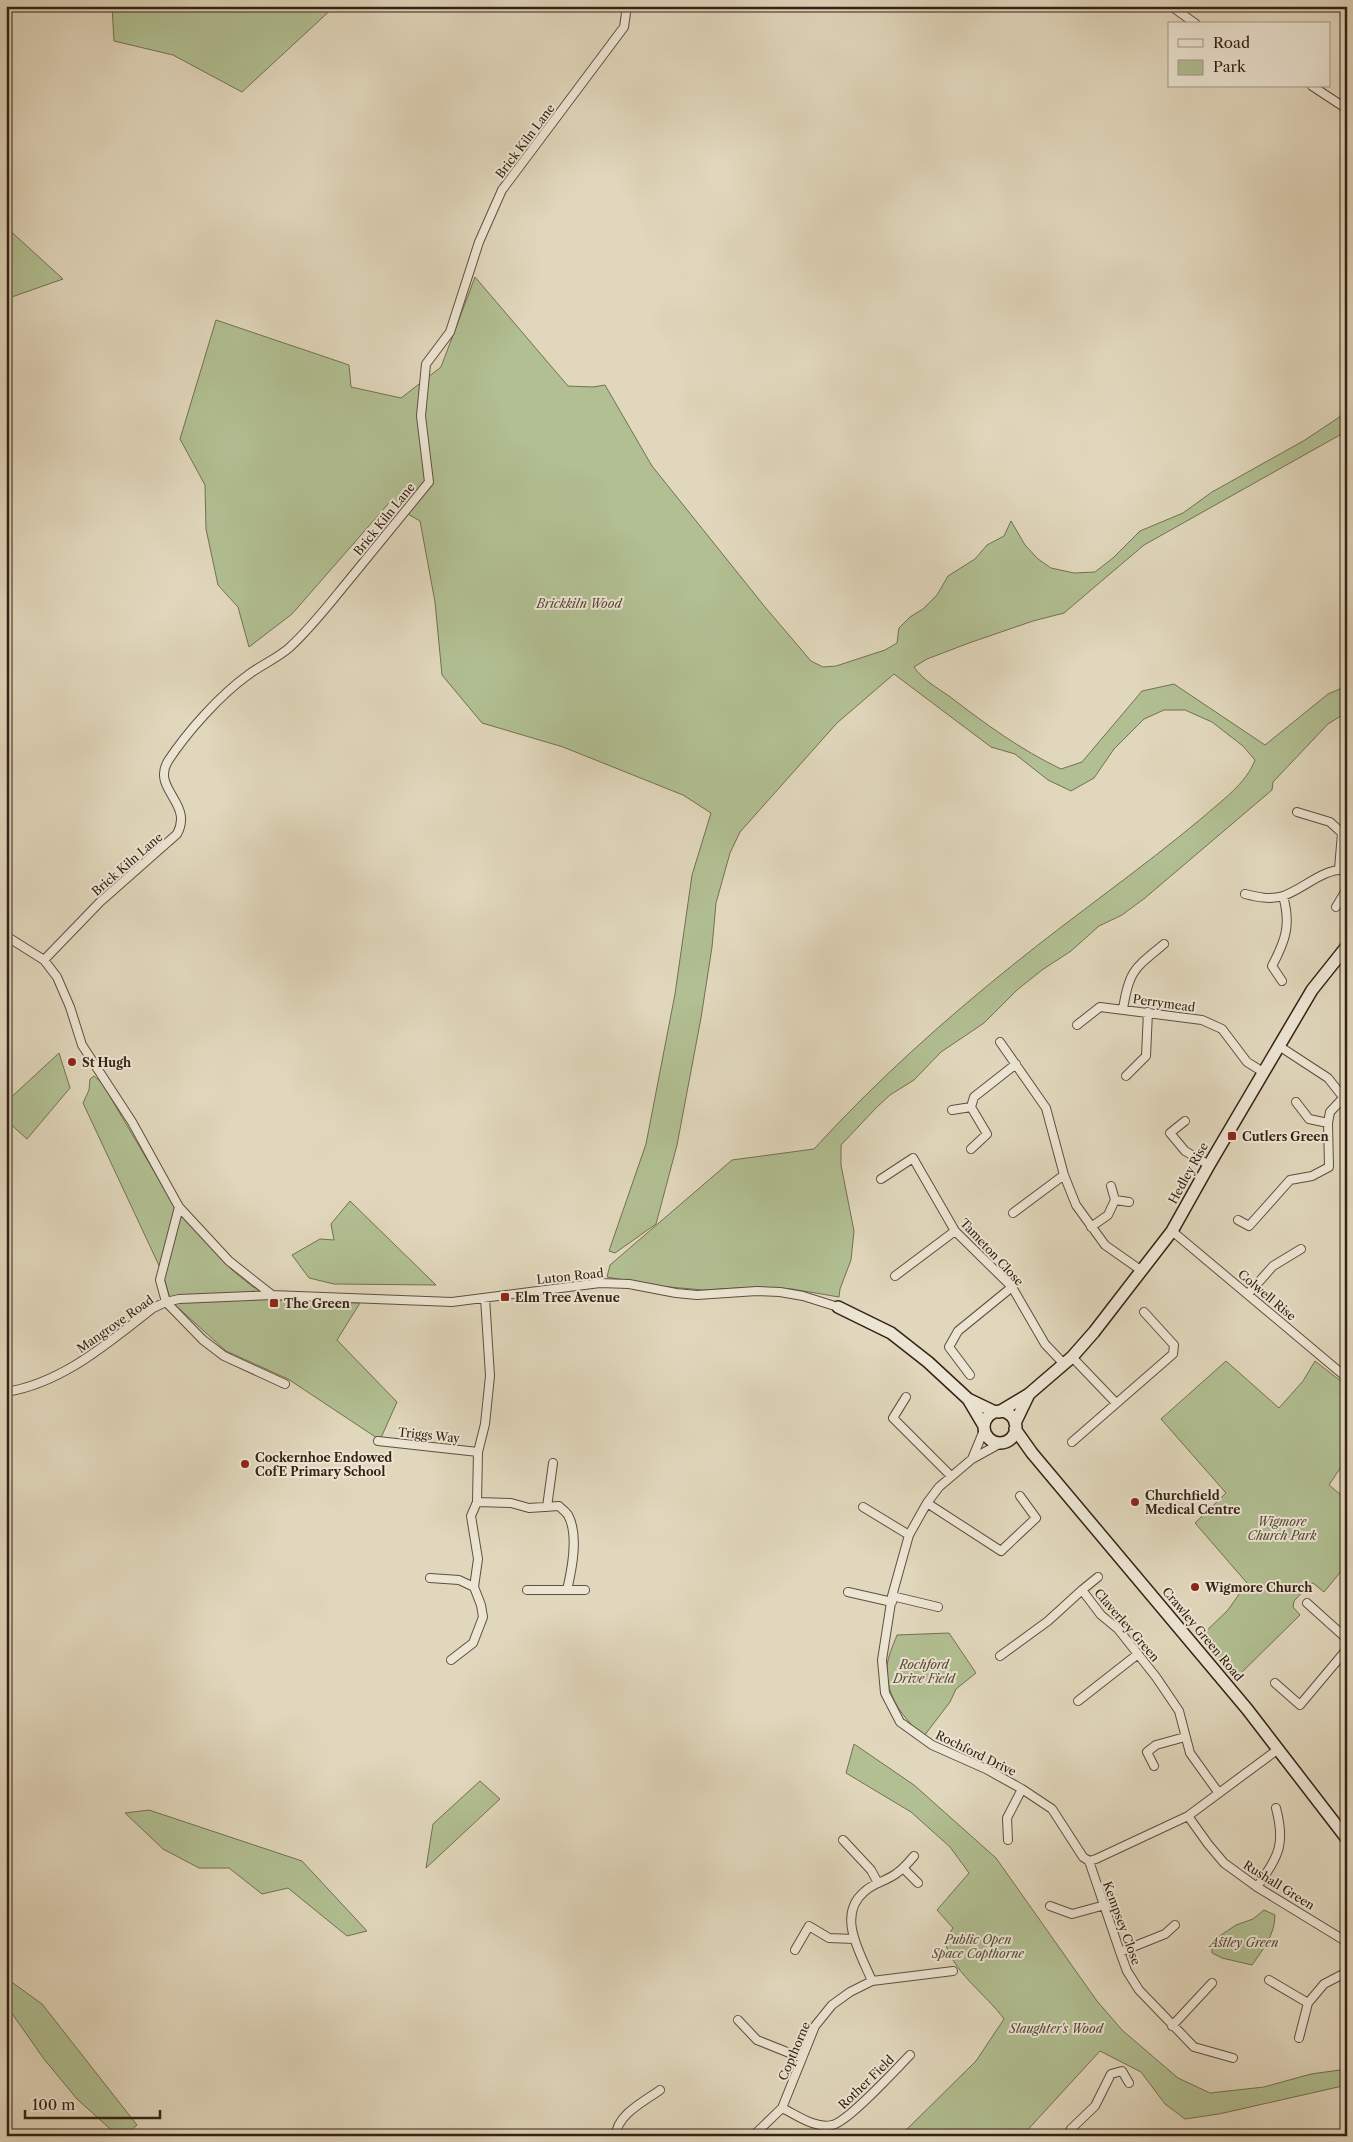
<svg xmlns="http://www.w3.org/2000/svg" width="1353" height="2142" font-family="'Libre Caslon Text',serif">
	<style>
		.green { fill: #b1bf92; stroke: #737053 }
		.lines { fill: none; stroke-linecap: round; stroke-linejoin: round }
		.street-casing { stroke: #604e3e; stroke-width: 10 }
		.secondary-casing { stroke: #352114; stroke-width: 14 }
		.street { stroke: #ece5d3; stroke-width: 8 }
		.secondary { stroke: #ece5d3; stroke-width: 11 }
		.poi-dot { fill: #8f2418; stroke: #ece5d3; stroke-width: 2 }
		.labels { text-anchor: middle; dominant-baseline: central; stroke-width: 4; stroke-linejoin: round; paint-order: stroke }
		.street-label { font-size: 12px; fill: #352114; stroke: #ece5d3 }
		.park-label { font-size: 12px; font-style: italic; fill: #544834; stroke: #ece5d3 }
		.poi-label { font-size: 12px; font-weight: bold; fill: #352114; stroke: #ece5d3; text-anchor: start }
	</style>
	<rect width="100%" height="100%" fill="#e1d7bc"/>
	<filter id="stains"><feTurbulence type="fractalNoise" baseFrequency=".004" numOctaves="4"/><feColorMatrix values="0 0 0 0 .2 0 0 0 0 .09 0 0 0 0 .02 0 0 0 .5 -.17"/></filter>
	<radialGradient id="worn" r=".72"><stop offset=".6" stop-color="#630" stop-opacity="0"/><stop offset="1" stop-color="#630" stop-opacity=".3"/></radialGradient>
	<!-- green -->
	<path class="green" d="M112 6H335L242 92 173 55 114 41Z
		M6 227 63 279 6 299Z
		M475 277 568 386 593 387 605 385 652 466 765 607 811 661 823 667 836 666 885 650 897 643 899 628 910 617 923 609 937 595 948 576 975 559 987 545 1004 536 1011 521 1025 545 1038 559 1051 568 1074 573 1095 572 1113 558 1140 531 1183 513 1212 492 1305 440 1347 412V431L1144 545 1064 613 1033 621 969 643 927 659 914 667C923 680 936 687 949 696 984 723 1021 750 1061 769L1082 762 1142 691 1174 684 1265 745 1328 694 1347 686V712L1328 724 1273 782 1272 790 1145 898 1122 915 1099 926 1071 951 1042 970 1017 990 984 1023 941 1052 914 1080 890 1095 876 1108 841 1145V1165L854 1231 851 1260 840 1289 839 1297 792 1289 757 1287 703 1290 659 1286 607 1277 610 1265 732 1160 814 1149C875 1082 943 1021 1014 964 1076 914 1141 869 1202 818 1221 801 1246 784 1255 760L1243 746 1212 722 1185 710H1164L1144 719 1114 749 1094 778 1071 791 1048 780 1015 754 991 747 894 674 837 723 740 832 730 853 716 903 712 947 701 1018 677 1145 656 1224 615 1253 609 1251 646 1144 675 994 692 875 711 813 683 795 563 747 482 723 442 675 435 602 420 521 389 503 292 614 249 647 238 607 218 585 206 529 205 485 180 439 216 320 349 365 351 387 401 398 441 367Z
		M59 1053 70 1088 27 1139 6 1120V1102Z
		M94 1076 102 1083 169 1197 189 1223 232 1270 253 1287 283 1301 360 1303 337 1340 397 1402 380 1440 288 1379 226 1351 175 1305 169 1295 163 1274 83 1103 89 1090 90 1079Z
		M350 1201 436 1285 334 1284 309 1278 292 1255 320 1239 334 1240 331 1224Z
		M1226 1361 1279 1408 1303 1381 1315 1361 1347 1386V1458L1329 1485 1347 1500V1572L1343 1569 1324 1592 1313 1583 1310 1584 1294 1601 1293 1607 1300 1615 1234 1680 1200 1637 1228 1610 1247 1583 1195 1523 1226 1493 1161 1419Z
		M949 1633 976 1673 956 1689 950 1702 924 1736C904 1720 886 1696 887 1669 887 1657 893 1646 897 1635Z
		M854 1744 914 1785 996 1858 1097 2001 1122 2030 1178 2078 1210 2093 1264 2087 1311 2074 1347 2069V2085L1219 2114 1185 2119 1165 2104 1141 2072 1100 2051 1022 2136H900L976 2061 1004 2019C986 1994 950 1970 945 1940L953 1928 937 1910 969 1873 950 1847 911 1812 846 1773Z
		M480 1781 500 1799 426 1868 433 1824Z
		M149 1810 302 1861 367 1931 347 1936 288 1888 262 1894 229 1868H199L163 1849 125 1813Z
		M1264 1910 1275 1915C1275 1935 1263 1949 1252 1965L1222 1958 1212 1953V1941L1236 1925 1253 1919Z
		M6 1978 42 2004 137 2125 124 2136H118L77 2099 44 2059 6 2005Z"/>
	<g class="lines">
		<defs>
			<path id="street" d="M1171 6 1196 24
				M1312 86 1347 109
				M1297 812 1330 822 1342 833
				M1339 869 1342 833 1347 828
				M1245 894C1257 897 1270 900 1283 896 1304 889 1324 867 1347 870
				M1336 907 1345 892 1347 880
				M6 936 44 960 57 977 70 1007 82 1045 132 1122 179 1207 229 1261 272 1295
				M44 960 100 902 177 834C194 803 151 789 168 761 187 732 220 695 248 675 261 665 276 659 289 648 312 627 330 603 349 580 376 547 402 515 429 482L421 416 426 364 450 332 479 242 502 190 624 27 627 6
				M1282 981 1272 966C1286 940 1291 924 1283 896
				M1123 1009C1129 970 1135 968 1164 944
				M1077 1025 1100 1007 1202 1020 1222 1029 1247 1062 1263 1072
				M1000 1042 1046 1108 1064 1175 1076 1205 1105 1245 1142 1271
				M1279 1046 1328 1078 1347 1102
				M1126 1076 1146 1056 1148 1012
				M1296 1102 1309 1119 1328 1123
				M952 1110 971 1107
				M1185 1121 1170 1133 1185 1151 1209 1165
				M971 1149 987 1134 971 1107 974 1097 1016 1064
				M881 1179 913 1158 955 1231 1012 1287 1045 1344 1064 1364
				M1111 1186 1115 1200
				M179 1207 160 1280 166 1302 203 1340 224 1356 285 1384
				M1013 1213 1064 1175
				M1238 1220 1249 1226 1290 1180 1312 1176 1329 1167 1328 1123 1330 1112 1344 1097
				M1091 1227 1108 1215 1115 1200 1129 1202
				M1172 1231 1347 1378
				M895 1276 955 1231
				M1248 1294 1273 1266 1301 1249
				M1072 1357 1116 1403
				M970 1375 949 1347 958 1331 1012 1287
				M6 1392C63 1383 109 1342 153 1308L166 1302 179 1299 272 1295 452 1302 600 1283 629 1284 676 1293 697 1295 757 1291 780 1292 803 1296 838 1307
				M906 1397 893 1418 951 1476
				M378 1441 478 1452
				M1072 1442 1173 1354 1174 1345 1144 1312
				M1001 1443 972 1459 939 1487 927 1503 909 1535 892 1596 882 1660 885 1693 900 1722 932 1745 986 1769 1022 1789 1052 1809 1083 1857 1089 1861 1096 1859 1188 1816 1277 1750
				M972 1459 984 1430
				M477 1502 511 1503 529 1508 559 1506C562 1509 566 1512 568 1515 579 1535 572 1569 567 1590
				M927 1503 1001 1551 1036 1518 1020 1496
				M547 1507 553 1463
				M863 1507 909 1535
				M430 1578 459 1580 474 1587 481 1605 483 1617 473 1643 451 1660
				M474 1587 478 1559 471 1516 477 1502 478 1452 485 1424 490 1376 485 1298
				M527 1590H585
				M1082 1590 1098 1577
				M848 1592 892 1602
				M892 1596 938 1607
				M1307 1603 1347 1639
				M1000 1656 1048 1621 1082 1590 1101 1615 1118 1629 1156 1677 1179 1711 1190 1753 1218 1792
				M1275 1683 1300 1705 1347 1649
				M1078 1701 1138 1654
				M1154 1766 1147 1752 1156 1745 1185 1737
				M1188 1816 1208 1844 1224 1863 1257 1887 1347 1942
				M843 1840 871 1870 878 1883
				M1008 1840 1007 1818 1022 1789
				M1089 1861 1120 1952 1127 1971 1139 1990 1194 2047 1233 2058
				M903 1868 918 1883
				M1257 1887C1278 1856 1286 1846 1276 1808
				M1050 1906 1072 1914 1105 1905
				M795 1950 809 1926 829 1938 854 1939
				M1120 1952 1165 1934 1175 1925
				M1269 1980 1308 2003
				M872 1981C861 1954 836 1916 864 1892 873 1883 887 1881 897 1873 904 1868 909 1862 914 1856
				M738 2020 757 2040 802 2058
				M1172 2026 1212 1983
				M1299 2038 1308 2003 1324 1984 1347 1972
				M782 2108C797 2115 815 2129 832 2125 848 2122 896 2069 910 2055
				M616 2136C616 2115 645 2101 660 2090
				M753 2136 782 2108 815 2026 832 2005 850 1992 872 1981 953 1971
				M1068 2136 1071 2129 1095 2106 1111 2074 1122 2071 1129 2083"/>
			<path id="secondary" d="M838 1307 891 1333 928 1362 968 1399 995 1412
				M968 1399 984 1426
				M984 1427a16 16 0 1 1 32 0a16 16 0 1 1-32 0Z
				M999 1412 1029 1394 1072 1357 1094 1332 1172 1231 1209 1165 1312 990 1347 946
				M1015 1423 1029 1394
				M1015 1429 1032 1453 1247 1709 1347 1839"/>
		</defs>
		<!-- street casing -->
		<use href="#street" class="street-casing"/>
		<!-- secondary casing -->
		<use href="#secondary" class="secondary-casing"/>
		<!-- street -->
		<use href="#street" class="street"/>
		<!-- secondary -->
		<use href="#secondary" class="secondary"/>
	</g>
	<!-- markers -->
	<g class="poi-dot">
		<circle cx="72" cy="1062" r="5"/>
		<rect x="1227" y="1131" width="10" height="10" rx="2.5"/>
		<rect x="500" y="1292" width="10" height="10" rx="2.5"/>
		<rect x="269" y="1298" width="10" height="10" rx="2.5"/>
		<circle cx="245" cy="1464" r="5"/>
		<circle cx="1135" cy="1502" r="5"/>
		<circle cx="1195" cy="1587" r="5"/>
	</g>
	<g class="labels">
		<!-- street labels -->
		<g class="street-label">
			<text transform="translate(525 141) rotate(-53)">Brick Kiln Lane</text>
			<text transform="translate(384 519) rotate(-51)">Brick Kiln Lane</text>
			<text transform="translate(127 864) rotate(-41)">Brick Kiln Lane</text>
			<text transform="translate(1164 1003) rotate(8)">Perrymead</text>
			<text transform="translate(1188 1173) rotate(-61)">Hedley Rise</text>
			<text transform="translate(992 1252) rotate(47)">Tameton Close</text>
			<text transform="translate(570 1276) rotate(-6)">Luton Road</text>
			<text transform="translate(1267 1295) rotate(40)">Colwell Rise</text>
			<text transform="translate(115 1324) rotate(-35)">Mangrove Road</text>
			<text transform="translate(429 1435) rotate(6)">Triggs Way</text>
			<text transform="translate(1127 1625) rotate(49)">Claverley Green</text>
			<text transform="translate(1203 1634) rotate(50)">Crawley Green Road</text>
			<text transform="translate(976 1753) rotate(26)">Rochford Drive</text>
			<text transform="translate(1279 1885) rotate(32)">Rushall Green</text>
			<text transform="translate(1122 1923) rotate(70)">Kempsey Close</text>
			<text transform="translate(794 2051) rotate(-67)">Copthorne</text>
			<text transform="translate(866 2082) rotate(-44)">Rother Field</text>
		</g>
		<!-- park labels -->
		<g class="park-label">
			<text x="579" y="603">Brickkiln Wood</text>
			<text x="1282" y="1521">Wigmore<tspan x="1282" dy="14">Church Park</tspan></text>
			<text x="924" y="1664">Rochford<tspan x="924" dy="14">Drive Field</tspan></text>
			<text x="978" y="1939">Public Open<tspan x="978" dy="14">Space Copthorne</tspan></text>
			<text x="1244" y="1942">Astley Green</text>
			<text x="1056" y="2028">Slaughter's Wood</text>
		</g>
		<!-- poi labels -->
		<g class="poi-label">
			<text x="82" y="1062">St Hugh</text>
			<text x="1242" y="1136">Cutlers Green</text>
			<text x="515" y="1297">Elm Tree Avenue</text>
			<text x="284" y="1303">The Green</text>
			<text x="255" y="1457">Cockernhoe Endowed<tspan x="255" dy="14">CofE Primary School</tspan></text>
			<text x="1145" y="1495">Churchfield<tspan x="1145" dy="14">Medical Centre</tspan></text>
			<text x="1205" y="1587">Wigmore Church</text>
		</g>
	</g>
	<!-- margin -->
	<rect width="1353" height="2142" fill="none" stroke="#e1d7bc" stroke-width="25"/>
	<rect x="8" y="8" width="1338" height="2127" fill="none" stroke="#352114" stroke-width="2.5"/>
	<rect x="12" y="12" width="1328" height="2117" fill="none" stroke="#352114"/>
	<!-- legend -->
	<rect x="1168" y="22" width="162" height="65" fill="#ece5d3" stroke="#a39787"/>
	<rect x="1178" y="39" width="25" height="8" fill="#ece5d3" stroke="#a39787"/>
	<text x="1213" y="48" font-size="15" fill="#352114">Road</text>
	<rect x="1178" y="60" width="25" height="15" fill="#b1bf92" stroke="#a39787"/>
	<text x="1213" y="72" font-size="15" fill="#352114">Park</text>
	<!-- scale -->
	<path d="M25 2110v8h135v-8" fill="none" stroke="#352114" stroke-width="2.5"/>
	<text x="32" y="2110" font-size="15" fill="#352114" stroke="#ece5d3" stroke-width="4" paint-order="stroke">100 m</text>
	<rect width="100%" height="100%" filter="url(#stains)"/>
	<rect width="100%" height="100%" fill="url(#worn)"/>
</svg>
